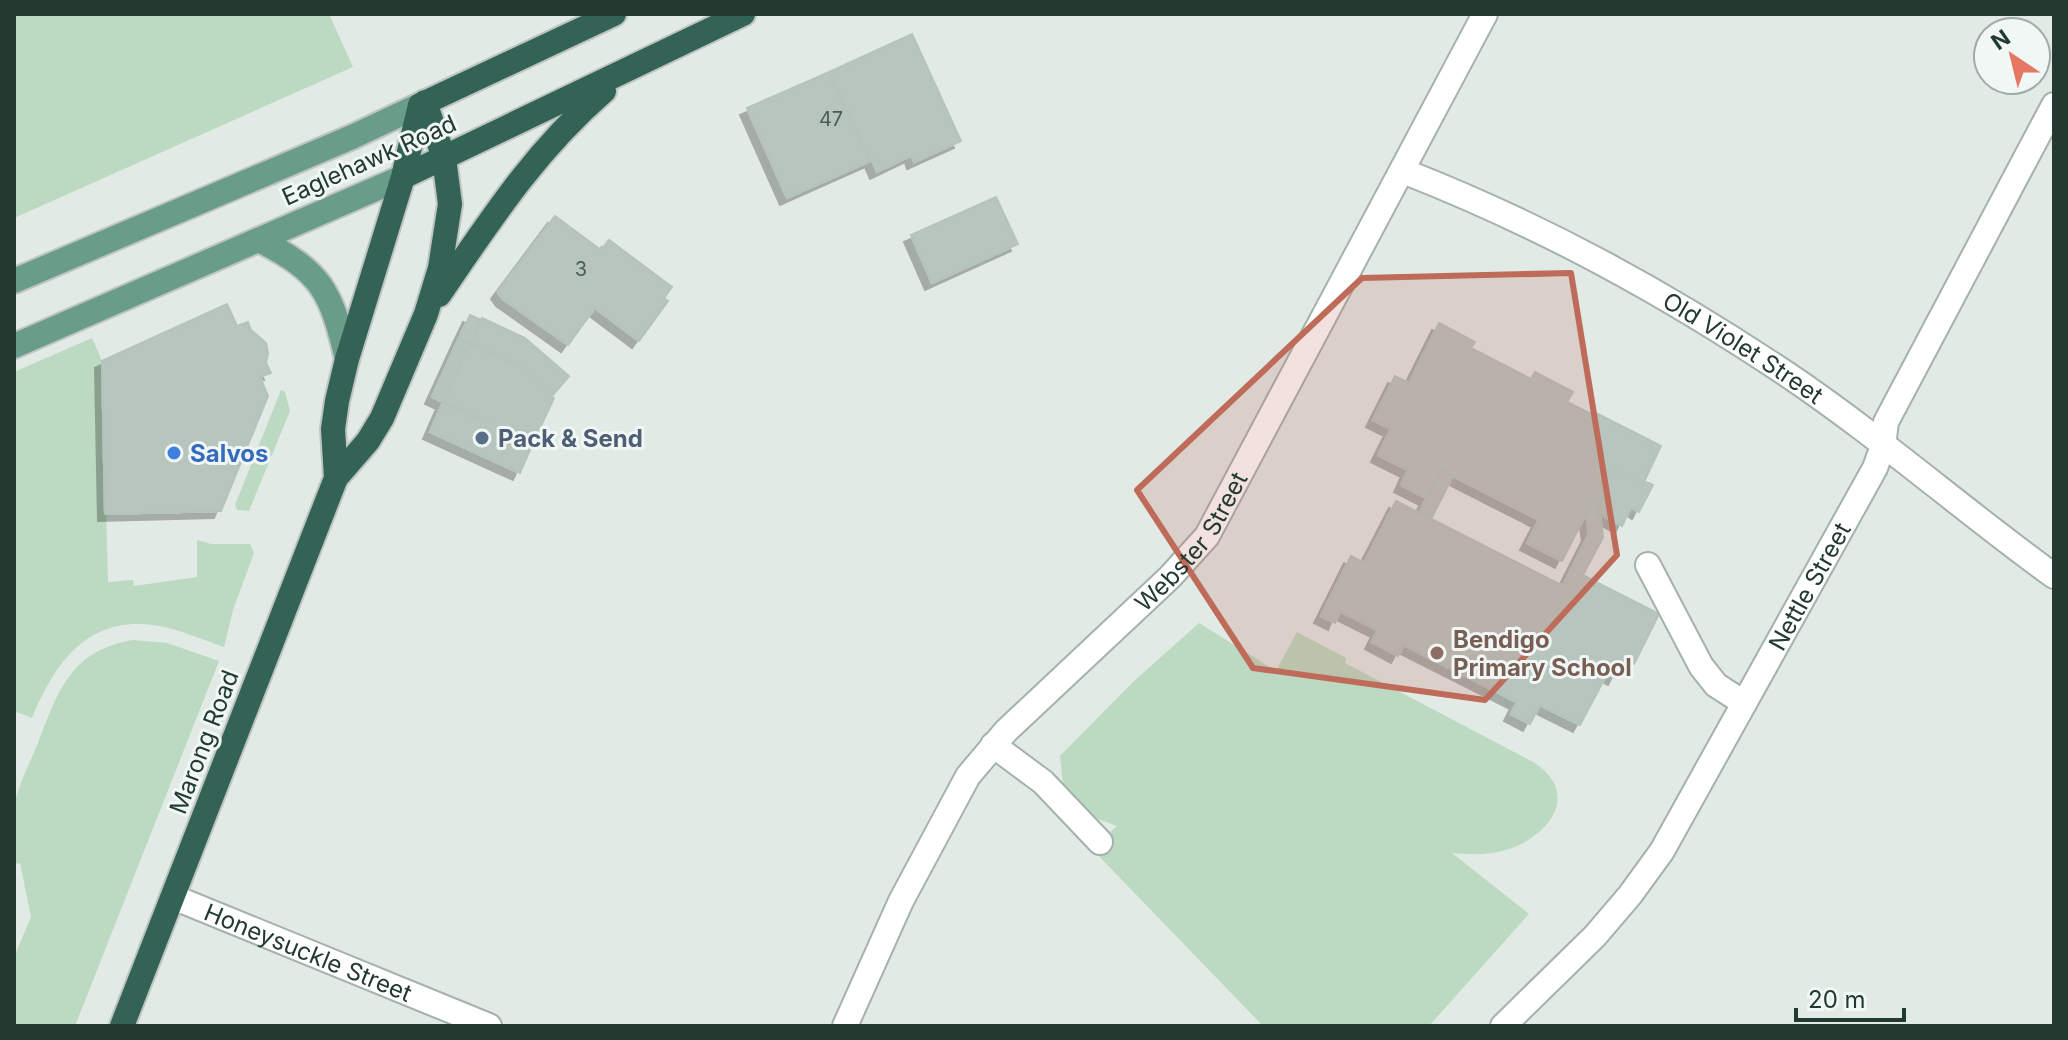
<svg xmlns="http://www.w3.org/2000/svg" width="2068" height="1040" font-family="Inter,sans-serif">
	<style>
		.green { fill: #bcdac1 }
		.building { fill: #b7c5be; stroke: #b4c3bc; stroke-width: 2; filter: url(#shadow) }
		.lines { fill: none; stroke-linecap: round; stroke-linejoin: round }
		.minor-casing { stroke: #a4b2ab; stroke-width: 28 }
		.major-casing { stroke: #bdc4c1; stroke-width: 28 }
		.highway-casing { stroke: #bdc4c1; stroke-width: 28 }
		.minor { stroke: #fff; stroke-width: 24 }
		.major { stroke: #6a9c8a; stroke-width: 24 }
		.highway { stroke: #326354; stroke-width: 24 }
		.marked { fill: #bf6b5a; fill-opacity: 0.2; stroke: #bf6b5a; stroke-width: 6; stroke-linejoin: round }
		.service-dot { fill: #5c6f8a; stroke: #f1f7f4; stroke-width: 3 }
		.shop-dot { fill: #3f7fe0; stroke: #f1f7f4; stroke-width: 3 }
		.education-dot { fill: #8d6e63; stroke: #f1f7f4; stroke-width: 3 }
		.labels { text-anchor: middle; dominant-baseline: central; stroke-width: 6; stroke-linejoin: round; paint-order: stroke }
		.number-label { font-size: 20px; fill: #485d54 }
		.street-label { font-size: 24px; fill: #233a31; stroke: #f1f7f4 }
		.service-label { font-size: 24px; font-weight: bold; fill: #4e5e75; stroke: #f1f7f4; text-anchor: start }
		.shop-label { font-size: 24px; font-weight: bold; fill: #366cbe; stroke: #f1f7f4; text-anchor: start }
		.education-label { font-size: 24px; font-weight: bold; fill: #785e54; stroke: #f1f7f4; text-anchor: start }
	</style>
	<defs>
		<filter id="shadow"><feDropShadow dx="-7" dy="7" stdDeviation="0" flood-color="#0004"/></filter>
	</defs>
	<rect width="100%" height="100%" fill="#e1eae5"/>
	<!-- green -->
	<path class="green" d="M14 14H329L353 67 14 218Z
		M92 338 102 361 108 582 133 580 134 586 197 577V540L211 544H250L254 553 233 610 224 647C203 640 181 630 159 626 89 614 56 661 32 718L14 711V372Z
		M281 390 285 392 290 411 249 511 237 510 235 505Z
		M1199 623 1276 671 1297 632 1346 658 1345 663 1533 762C1581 792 1551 835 1509 849 1490 855 1472 855 1452 853L1529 914 1429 1026H1263L1092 849 1117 826 1087 815 1064 794 1060 756 1133 682Z
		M133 640 167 643 219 661 75 1026H14V957L31 917 20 863 14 864C14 844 10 820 15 801 20 782 30 762 38 743 58 691 71 650 133 640Z"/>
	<!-- building -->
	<path class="building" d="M912 34 961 141 914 162 912 155 877 172 872 160 870 161 829 72Z
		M829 72 870 161 787 198 747 108Z
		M996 197 1018 244 932 283 911 235Z
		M555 216 601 250 609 240 672 287 664 298 668 301 639 341 595 308 568 345 503 299 498 292Z
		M227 304 237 326 248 322 251 330 266 343 268 353 266 363 271 373 260 377 268 396 221 511 105 514 102 361Z
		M470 315 481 320 470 343 459 338Z
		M482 318 525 338 569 376 552 396 519 366 470 343Z
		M1439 323 1475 342 1471 348 1531 379 1535 372 1573 392 1567 402 1591 414 1592 411 1661 446 1643 484 1610 467 1562 561 1527 543 1539 520 1441 470 1426 498 1401 485 1408 470 1378 455 1391 429 1373 420 1395 376 1409 383Z
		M459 338 470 343 443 402 432 397Z
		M470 343 519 366 554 398 533 443 443 402Z
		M443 402 533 443 520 473 430 432Z
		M1610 467 1643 484 1644 481 1653 485 1639 512 1631 507 1622 526 1596 512 1607 490 1600 487Z
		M1441 470 1453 476 1431 519 1419 513Z
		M1600 487 1607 490 1596 512 1600 514 1603 537 1583 575 1571 569 1589 534 1586 514Z
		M1396 501 1563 586 1571 569 1659 614 1634 664 1624 660 1615 678 1607 674 1580 725 1540 705 1530 724 1511 714 1517 702 1404 645 1398 656 1372 642 1378 630 1340 611 1335 623 1321 616 1351 556 1364 563Z"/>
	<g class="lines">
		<defs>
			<g id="minor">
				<path id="s1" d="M1403 171C1541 225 1664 292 1788 375 1880 437 1964 511 2054 576"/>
				<path d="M1648 565 1701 666 1716 685 1744 703"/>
				<path d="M993 745 1043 782 1100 842"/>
				<path id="s2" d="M173 897 489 1026"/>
				<path id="s3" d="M845 1026 901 901 968 776 1006 731 1170 577 1207 536 1485 14"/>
				<path id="s4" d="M1503 1026 1595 936 1630 895 1662 851 1875 468 1883 446 1886 422 2054 105"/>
			</g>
			<path id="major" d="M259 240C322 272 331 291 347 359
				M14 281 352 137 420 105
				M14 346 403 177"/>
			<path id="highway" d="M403 177 743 14
				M439 295C491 219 534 152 604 91
				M336 478 333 429 337 401 347 359 403 177 420 105 614 14
				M122 1026 336 478 368 441 382 418 426 314 440 268 450 204 444 158 425 102"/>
		</defs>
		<!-- minor casing -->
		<use href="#minor" class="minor-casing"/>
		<!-- major casing -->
		<use href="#major" class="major-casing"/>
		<!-- highway casing -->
		<use href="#highway" class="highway-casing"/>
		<!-- minor -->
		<use href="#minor" class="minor"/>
		<!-- major -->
		<use href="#major" class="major"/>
		<!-- highway -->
		<use href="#highway" class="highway"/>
	</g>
	<!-- marked area -->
	<path class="marked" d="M1571 273 1617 555 1485 700 1253 668 1137 490 1362 278Z"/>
	<!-- markers -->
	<circle class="service-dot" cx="482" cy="438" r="8"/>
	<circle class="shop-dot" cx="174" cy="453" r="8"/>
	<circle class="education-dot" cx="1437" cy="653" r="8"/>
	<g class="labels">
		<!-- number labels -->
		<g class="number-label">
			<text x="831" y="119">47</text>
			<text x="581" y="269">3</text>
		</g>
		<!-- street labels -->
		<g class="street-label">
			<text transform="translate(369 160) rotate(-24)">Eaglehawk Road</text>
			<text stroke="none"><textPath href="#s1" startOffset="384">Old Violet Street</textPath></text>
			<text stroke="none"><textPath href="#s3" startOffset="604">Webster Street</textPath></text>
			<text stroke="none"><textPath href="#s4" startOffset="540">Nettle Street</textPath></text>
			<text transform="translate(204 742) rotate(-69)">Marong Road</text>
			<text stroke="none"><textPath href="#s2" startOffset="146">Honeysuckle Street</textPath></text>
		</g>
		<!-- service labels -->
		<g class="service-label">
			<text x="498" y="438">Pack &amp; Send</text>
		</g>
		<!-- shop labels -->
		<g class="shop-label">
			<text x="190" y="453">Salvos</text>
		</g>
		<!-- education labels -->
		<g class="education-label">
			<text x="1453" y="639">Bendigo<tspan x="1453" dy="28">Primary School</tspan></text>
		</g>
	</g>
	<!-- border -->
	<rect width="2068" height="1040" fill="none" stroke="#233a31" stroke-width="32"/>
	<!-- north arrow -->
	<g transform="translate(2012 56) rotate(325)"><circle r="38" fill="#f1f7f4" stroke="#9faba6" stroke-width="2"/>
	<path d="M0-6L14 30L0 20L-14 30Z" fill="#e67764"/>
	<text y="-12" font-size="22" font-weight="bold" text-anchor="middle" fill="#233a31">N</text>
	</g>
	<!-- scale -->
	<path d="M1796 1008v12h108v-12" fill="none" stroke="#233a31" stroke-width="4"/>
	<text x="1808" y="1008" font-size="24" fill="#233a31" stroke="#f1f7f4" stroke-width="6" paint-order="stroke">20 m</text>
</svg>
